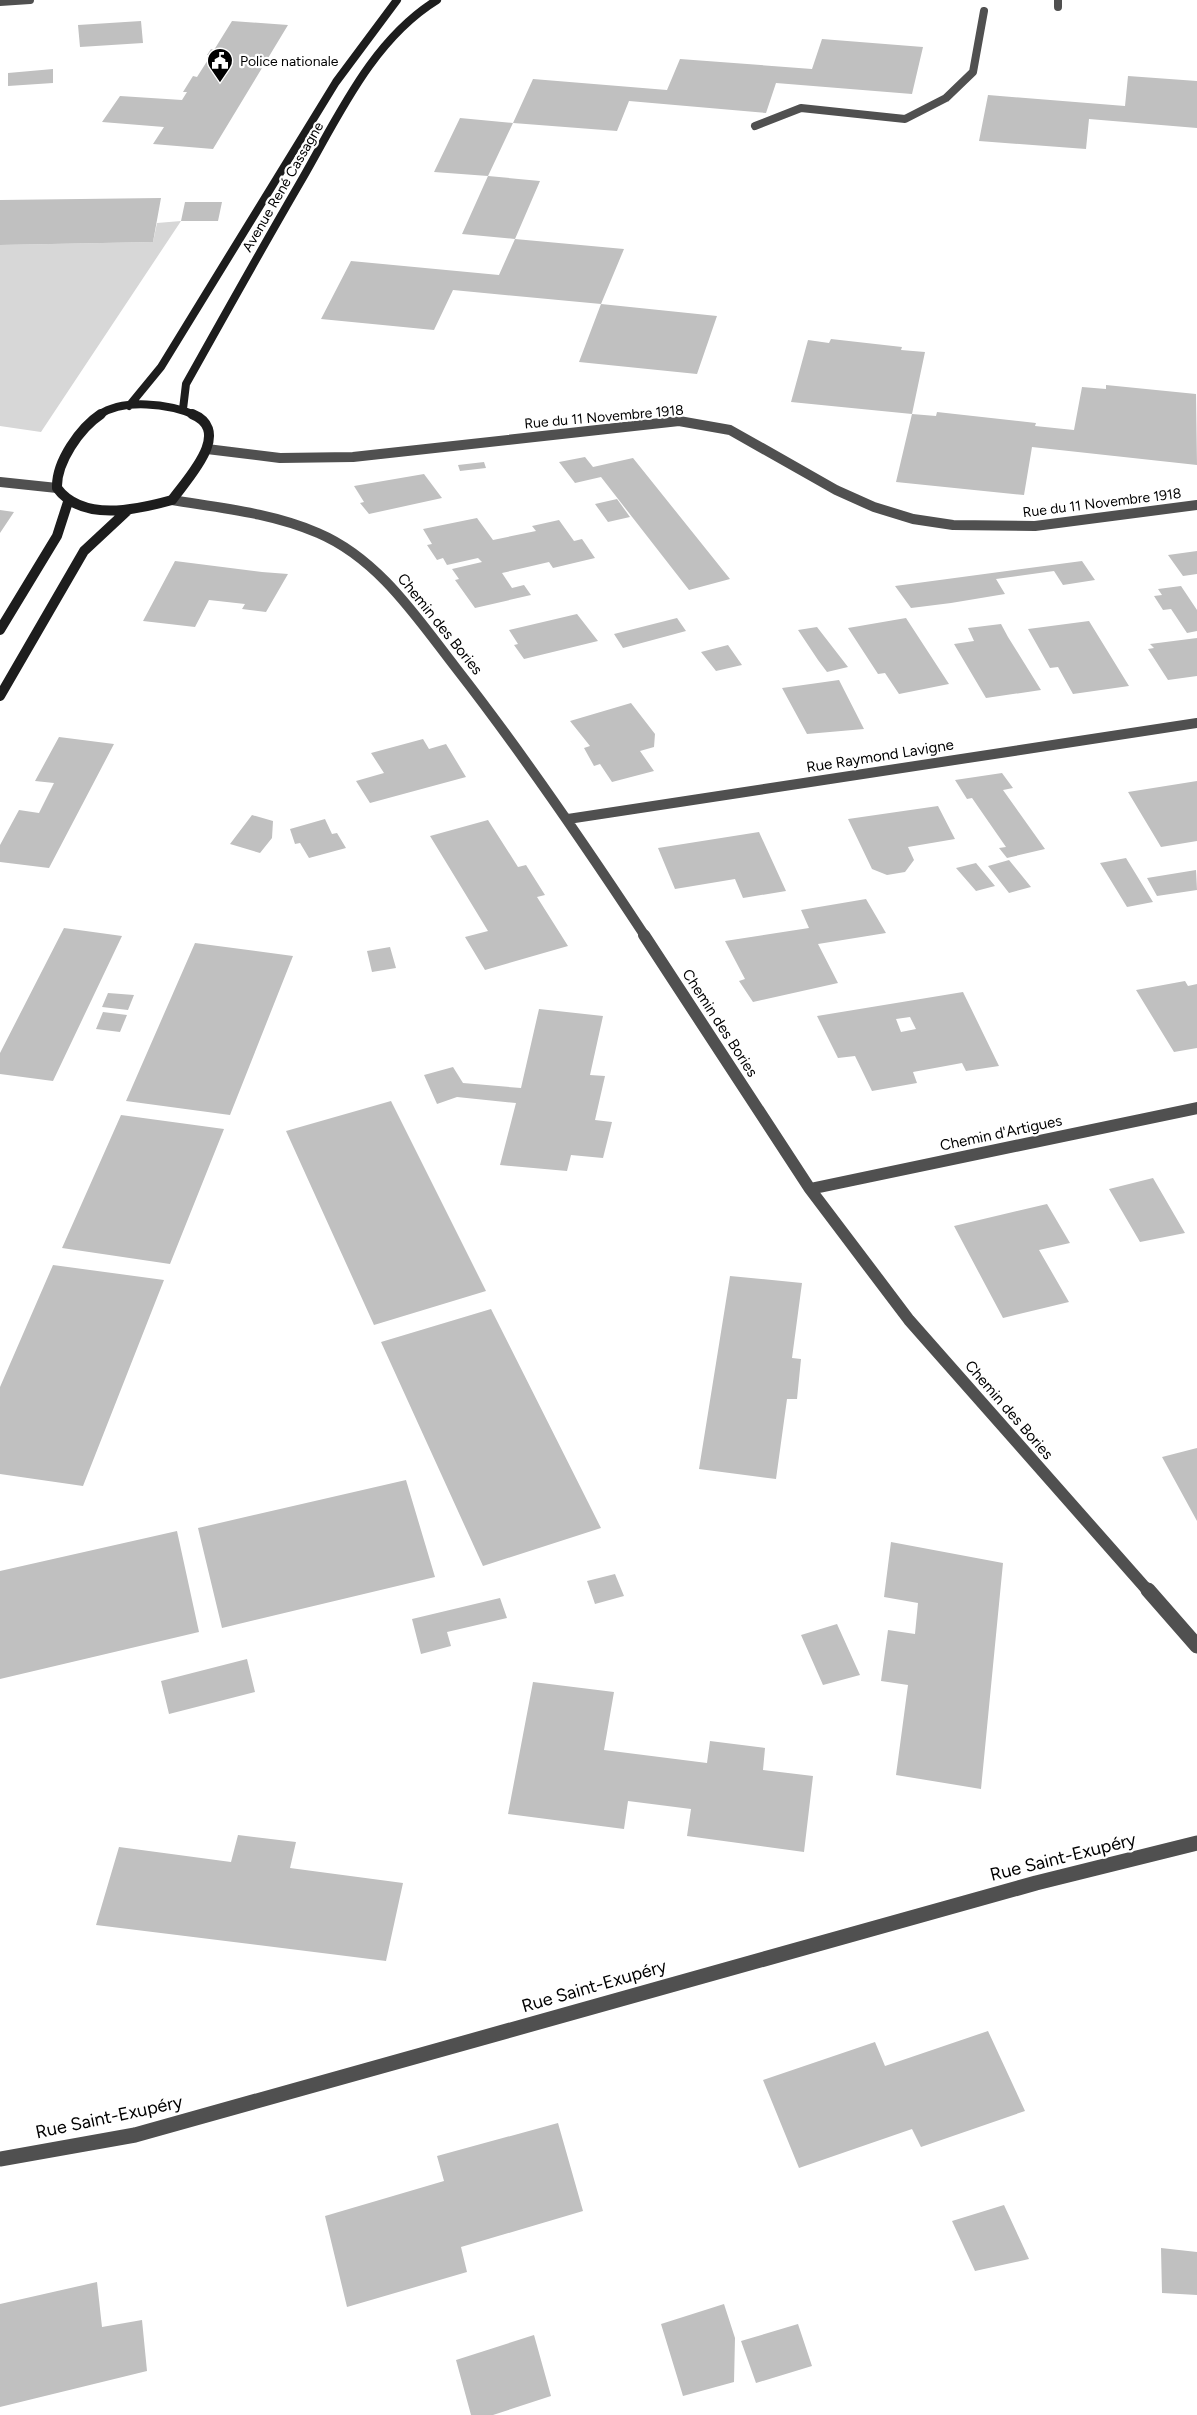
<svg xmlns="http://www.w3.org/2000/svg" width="1197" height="2415" font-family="Figtree,sans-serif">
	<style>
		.green { fill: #d7d7d7 }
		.building { fill: #c0c0c0; fill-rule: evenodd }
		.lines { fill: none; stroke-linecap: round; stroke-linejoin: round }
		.service { stroke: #505050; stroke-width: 8 }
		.minor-far3 { stroke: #505050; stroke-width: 8 }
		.minor-far2 { stroke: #505050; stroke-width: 10 }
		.minor-far1 { stroke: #505050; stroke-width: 12 }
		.minor { stroke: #505050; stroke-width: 15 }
		.secondary-far1 { stroke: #1d1d1d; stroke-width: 8 }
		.secondary { stroke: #1d1d1d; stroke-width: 10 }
		.labels { text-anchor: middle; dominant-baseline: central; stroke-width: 4.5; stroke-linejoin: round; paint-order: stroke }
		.far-poi-label { font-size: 14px; fill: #000; stroke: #fff; text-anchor: start }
		.far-street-label { font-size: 14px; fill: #000; stroke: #fff }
		.street-label { font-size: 15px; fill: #000; stroke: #fff }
		.near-street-label { font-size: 18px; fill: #000; stroke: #fff }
	</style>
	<rect width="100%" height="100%" fill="#fff"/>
	<!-- green -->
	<path class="green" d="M181 221 41 432 0 426V245L153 242 157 223Z"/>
	<!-- building -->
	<path class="building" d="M141 21 143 43 80 47 78 25Z
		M232 21 288 25 213 149 153 144 164 127 102 122 120 96 182 100 187 92H183L193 76 197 77 211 55H207L211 49 214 50Z
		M822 39 923 47 912 94 776 83 766 113 629 101 617 131 513 123 533 79 667 90 680 59 812 69Z
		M53 69V83L8 86V73Z
		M1128 76 1197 81V128L1089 119 1086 149 979 141 988 95 1125 106Z
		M460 118 513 123 488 176 434 172Z
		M488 176 540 181 515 239 462 234Z
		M161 198 153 242 0 245V200Z
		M185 202H222L218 221H181Z
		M515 239 624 249 601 304 453 290 434 330 321 319 351 261 499 275Z
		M601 304 717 316 697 374 579 362Z
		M831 339 902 347 901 350 925 352 912 414 791 402 808 340 829 343Z
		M1106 385 1196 394 1197 465 1032 447 1024 495 896 482 912 414 936 416 937 412 1036 423 1035 426 1074 430 1082 387 1106 389Z
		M585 457 593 467 633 458 730 579 689 590 601 477 575 483 559 462Z
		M484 462 486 468 460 471 458 465Z
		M424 474 442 498 369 514 360 503 364 502 354 486Z
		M617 499 630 517 608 522 595 504Z
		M0 510 14 512 0 533Z
		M477 518 493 540 536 531 532 526 559 520 574 541 582 539 595 558 553 568 549 562 502 573 512 588 524 585 531 595 475 608 455 580 459 579 452 569 482 562 478 558 447 565 443 558 437 560 427 545 432 544 423 529Z
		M1197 551V574L1183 576 1168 555Z
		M175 561 262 572 288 574 266 612 242 609 245 604 209 600 195 627 143 621Z
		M1082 561 1095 580 1063 585 1054 571 996 579 1005 594 951 603 911 608 895 586Z
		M1181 586 1197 610V631L1187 633 1171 609 1163 610 1154 596 1162 595 1158 589Z
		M577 614 598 641 524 659 514 645 518 644 509 630Z
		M677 618 686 631 623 648 614 634Z
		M906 618 949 684 899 694 885 673 878 674 848 628Z
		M1089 621 1129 686 1073 694 1058 667 1050 668 1028 629Z
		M1001 624 1008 637 1041 690 986 698 954 644 974 641 968 628Z
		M817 627 848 667 827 672 818 660 798 630Z
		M1197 638V676L1168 680 1148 649 1154 648 1150 644Z
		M728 645 742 665 716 671 701 652Z
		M839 680 864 729 807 734 782 688Z
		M631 703 655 734 654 747 640 751 654 771 612 782 600 764 594 766 584 748 590 746 570 721Z
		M59 737 114 744 49 868 0 862V845L19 810 39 813 54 783 35 781Z
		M423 739 429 749 446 744 466 777 370 803 356 781 384 773 371 753Z
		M1002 773 1013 788 1003 790 1045 849 1007 858 999 848 1006 847 972 798 967 799 955 780Z
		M1197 781V841L1161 847 1128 792Z
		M938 806 955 839 908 847 914 860 905 872 887 875 872 869 848 819Z
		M252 815 273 821 272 838 260 853 230 844Z
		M325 819 332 834 337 833 346 848 309 858 300 843 295 844 290 829Z
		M488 820 518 867 526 865 545 895 537 897 568 946 485 970 465 937 488 931 430 836Z
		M759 832 786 891 743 898 735 879 675 889 658 848Z
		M1126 858 1153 902 1127 907 1100 863Z
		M1009 860 1031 887 1009 893 988 866Z
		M976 863 995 886 976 891 956 868Z
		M1196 870 1197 890 1157 896 1147 878Z
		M866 899 886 933 818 944 838 983 753 1002 739 981 745 979 725 941 809 928 801 910Z
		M64 928 122 936 53 1081 0 1074V1053Z
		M195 943 293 956 230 1115 126 1101Z
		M390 947 396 968 372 972 367 951Z
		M1185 981 1188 986 1197 984V1048L1174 1052 1136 990Z
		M963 992 999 1066 966 1071 962 1063 913 1072 917 1083 872 1091 855 1056 838 1058 817 1016ZM910 1017 916 1029 901 1032 896 1019Z
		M108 993 134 995 128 1010 102 1007Z
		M539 1009 603 1016 590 1075 605 1076 595 1120 612 1122 603 1158 571 1155 567 1171 500 1165 516 1103 457 1097 437 1104 424 1075 453 1067 463 1083 521 1088Z
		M103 1012 127 1015 120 1032 96 1029Z
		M391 1101 486 1291 374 1325 286 1131Z
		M121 1115 224 1129 170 1264 62 1248Z
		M1153 1178 1185 1233 1140 1242 1109 1189Z
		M1047 1204 1070 1243 1039 1250 1069 1302 1003 1318 954 1226Z
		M53 1265 164 1280 83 1486 0 1474V1387Z
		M730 1276 802 1283 792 1358 801 1359 797 1399H787L776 1479 699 1469Z
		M491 1309 601 1528 483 1566 381 1342Z
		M1197 1448V1521L1162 1457Z
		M406 1480 435 1577 222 1628 198 1528Z
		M177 1531 199 1632 0 1679V1571Z
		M891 1542 1003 1563 981 1789 896 1775 908 1685 881 1681 888 1630 915 1634 918 1603 884 1597Z
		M615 1574 624 1596 595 1604 587 1581Z
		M500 1598 507 1618 447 1632 451 1646 421 1654 412 1619Z
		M837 1624 860 1675 823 1685 801 1635Z
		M247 1659 255 1692 169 1714 161 1681Z
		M533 1682 614 1692 604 1750 707 1763 710 1741 765 1748 763 1770 813 1776 804 1852 687 1836 691 1809 628 1801 624 1829 508 1814Z
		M238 1835 296 1842 290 1868 403 1883 386 1961 96 1925 119 1847 231 1862Z
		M988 2031 1025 2111 921 2147 912 2129 799 2168 763 2080 875 2042 885 2066Z
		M558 2123 583 2211 461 2247 467 2272 347 2307 325 2216 444 2181 437 2156Z
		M1004 2205 1029 2259 975 2271 952 2221Z
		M1161 2248 1197 2252V2295L1162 2293Z
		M97 2282 102 2327 142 2320 147 2371 0 2407V2304Z
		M724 2304 735 2338 734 2382 683 2396 661 2324Z
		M798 2324 812 2366 756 2383 741 2341Z
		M534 2335 551 2396 493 2415H471L456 2360Z"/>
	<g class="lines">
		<!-- service -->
		<path class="service" d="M1058 0V7
			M755 126 801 108 905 119 946 98 973 72 984 11"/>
		<!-- minor-far3 -->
		<path class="minor-far3" d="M0 2 30 0"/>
		<!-- minor-far2 -->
		<path class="minor-far2" d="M207 449 280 458 353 457 679 421 730 430 836 490 874 507 913 519 953 525 1035 526 1197 505
			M0 482 57 488
			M172 500C221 508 272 513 318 533 379 559 417 618 456 668 524 755 585 845 645 936
			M568 819 1197 723"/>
		<!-- minor-far1 -->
		<path class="minor-far1" d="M644 935 810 1189 909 1320 1149 1592
			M810 1189 1197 1108"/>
		<!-- minor -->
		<path class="minor" d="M1148 1590 1197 1646
			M0 2159 135 2135 1036 1883 1197 1843"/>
		<!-- secondary-far1 -->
		<path class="secondary-far1" d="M129 406 161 367 336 82 397 0
			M183 409 186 384C224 316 262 248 301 181 338 117 372 40 437 0
			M99 415C124 398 169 404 195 415"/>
		<!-- secondary -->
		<path class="secondary" d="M101 414C80 428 56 462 57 488 82 522 136 510 172 500 187 479 234 431 192 414
			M0 630 57 536 68 502
			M0 696 84 551 128 510"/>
	</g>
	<!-- icons -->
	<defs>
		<symbol id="civic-pin" viewBox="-11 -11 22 30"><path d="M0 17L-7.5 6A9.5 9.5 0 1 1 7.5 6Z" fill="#000" stroke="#fff"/><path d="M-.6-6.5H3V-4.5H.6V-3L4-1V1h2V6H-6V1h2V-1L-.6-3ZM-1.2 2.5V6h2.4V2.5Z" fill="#fff"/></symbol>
	</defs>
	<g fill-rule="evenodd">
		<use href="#civic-pin" x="205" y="46" width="30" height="40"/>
	</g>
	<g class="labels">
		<!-- far-poi labels -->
		<g class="far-poi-label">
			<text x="240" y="61">Police nationale</text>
		</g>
		<!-- far-street labels -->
		<g class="far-street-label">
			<text transform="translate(283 187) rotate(-60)">Avenue René Cassagne</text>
			<text transform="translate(604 417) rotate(-5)">Rue du 11 Novembre 1918</text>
			<text transform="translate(1102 503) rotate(-7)">Rue du 11 Novembre 1918</text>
		</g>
		<!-- street labels -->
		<g class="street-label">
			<text transform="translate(440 624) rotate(51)">Chemin des Bories</text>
			<text transform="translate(880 756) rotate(-9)">Rue Raymond Lavigne</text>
			<text transform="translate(720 1023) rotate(57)">Chemin des Bories</text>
			<text transform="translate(1001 1133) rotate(-12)">Chemin d'Artigues</text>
			<text transform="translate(1009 1410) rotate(49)">Chemin des Bories</text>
		</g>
		<!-- near-street labels -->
		<g class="near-street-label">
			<text transform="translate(1063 1857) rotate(-14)">Rue Saint-Exupéry</text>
			<text transform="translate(594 1986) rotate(-16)">Rue Saint-Exupéry</text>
			<text transform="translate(109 2117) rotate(-12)">Rue Saint-Exupéry</text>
		</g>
	</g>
</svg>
